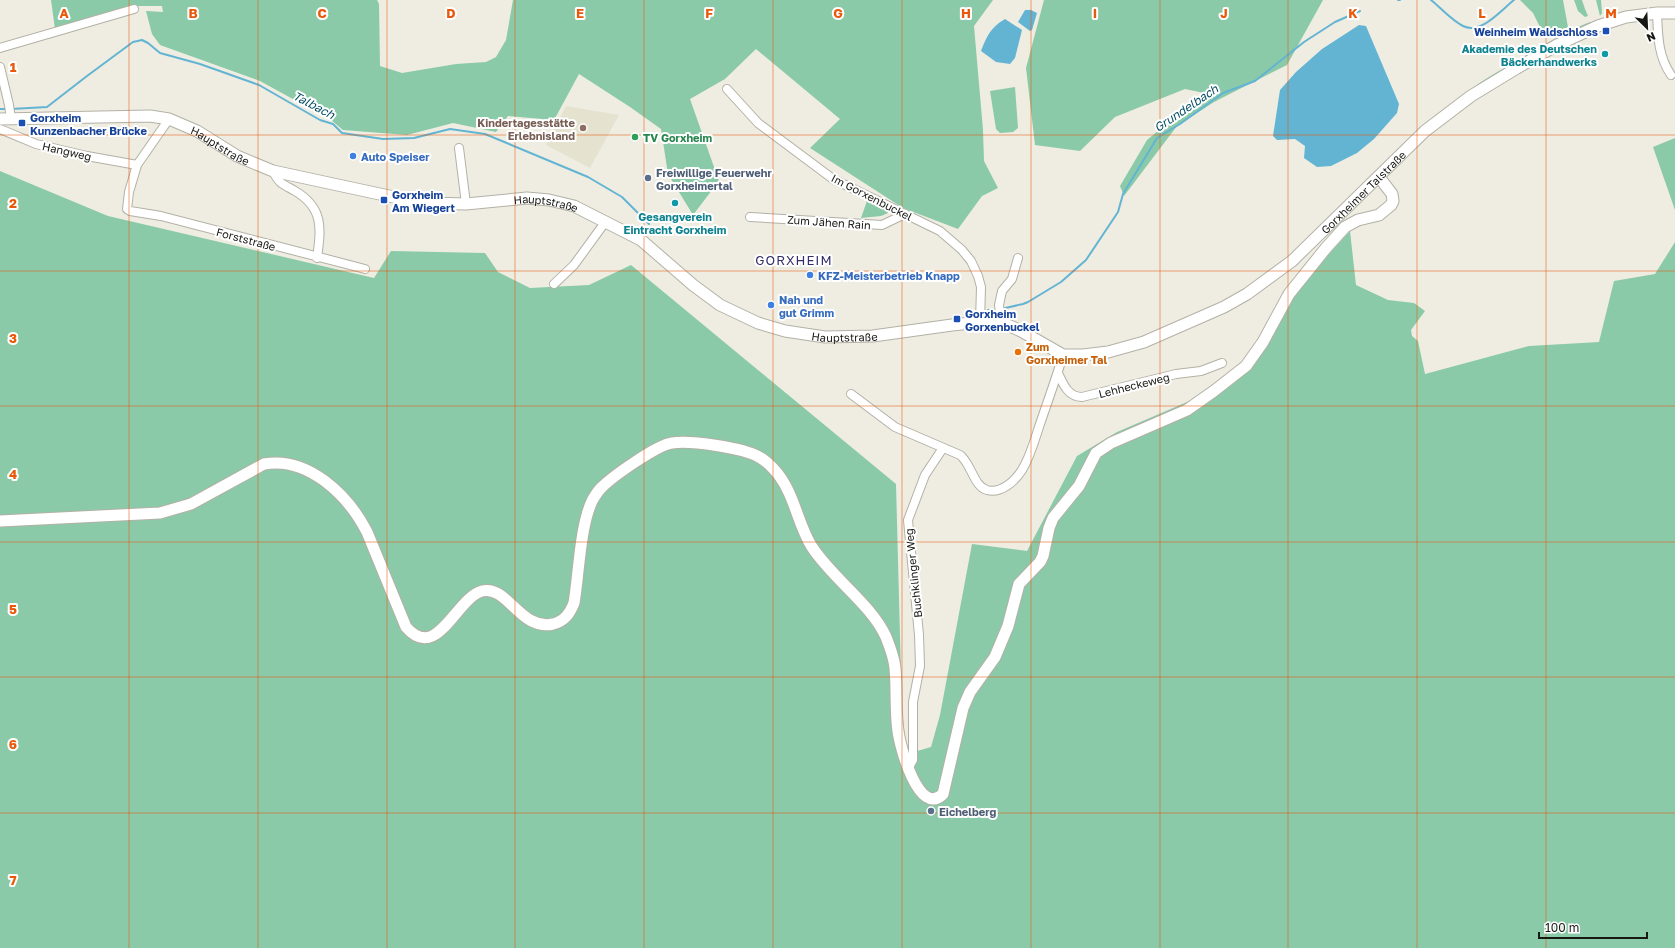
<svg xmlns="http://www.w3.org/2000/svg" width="1675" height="948" font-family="'Golos Text',sans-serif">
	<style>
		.built { fill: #e5e2d0 }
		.green { fill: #8acaa8 }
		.water { fill: #63b4d3 }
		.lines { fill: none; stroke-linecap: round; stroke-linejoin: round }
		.stream { stroke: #63b4d3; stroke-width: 2 }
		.street-casing { stroke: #b3b1a6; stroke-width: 10 }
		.secondary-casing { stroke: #b3b1a6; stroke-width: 13 }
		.street { stroke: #fff; stroke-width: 8 }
		.secondary { stroke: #fff; stroke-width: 11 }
		.grid { fill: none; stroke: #e8590c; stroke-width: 1; stroke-opacity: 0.55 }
		.transit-dot { fill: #1a4fb4; stroke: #fff; stroke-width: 1.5 }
		.culture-dot { fill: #0f9aa8; stroke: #fff; stroke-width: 1.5 }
		.education-dot { fill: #8d6e63; stroke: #fff; stroke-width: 1.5 }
		.leisure-dot { fill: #2e9e5b; stroke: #fff; stroke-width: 1.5 }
		.shop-dot { fill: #3f7fe0; stroke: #fff; stroke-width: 1.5 }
		.service-dot { fill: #5c6f8a; stroke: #fff; stroke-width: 1.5 }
		.food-dot { fill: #e8710a; stroke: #fff; stroke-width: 1.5 }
		.labels { text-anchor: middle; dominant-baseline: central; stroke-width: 4; stroke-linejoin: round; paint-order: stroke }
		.transit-label { font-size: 11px; font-weight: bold; fill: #164399; stroke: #fff; text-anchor: start }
		.culture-label { font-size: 11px; font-weight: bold; fill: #0d838f; stroke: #fff; text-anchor: end }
		.education-label { font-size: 11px; font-weight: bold; fill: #785e54; stroke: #fff; text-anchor: end }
		.leisure-label { font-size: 11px; font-weight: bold; fill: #27864d; stroke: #fff; text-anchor: start }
		.street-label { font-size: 11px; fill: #171713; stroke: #fff }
		.shop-label { font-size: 11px; font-weight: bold; fill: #366cbe; stroke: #fff; text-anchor: start }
		.service-label { font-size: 11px; font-weight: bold; fill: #4e5e75; stroke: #fff; text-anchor: start }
		.food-label { font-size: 11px; font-weight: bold; fill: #c56008; stroke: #fff; text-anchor: start }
		.water-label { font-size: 12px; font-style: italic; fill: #074f64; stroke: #fff }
		.quarter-label { font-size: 13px; letter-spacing: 1px; fill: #352e6a; stroke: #fff }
		.grid-label { font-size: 13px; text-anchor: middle; font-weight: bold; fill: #e8590c; stroke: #fff; stroke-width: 4; stroke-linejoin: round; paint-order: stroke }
	</style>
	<rect width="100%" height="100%" fill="#efede2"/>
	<!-- built -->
	<path class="built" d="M566 106 619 115 590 168 546 145Z"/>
	<!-- green -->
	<path class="green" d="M51 0H377L379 4 380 66 402 73 456 64 486 62 496 57 506 40 513 0H993L974 26 983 130 984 161 998 188 982 196 958 229 903 208 810 148 840 119 756 49 725 79 690 99 719 181 693 215 668 174 661 129 630 107 579 74 553 122 542 119 508 116 496 132 453 123 407 135 343 130 331 120 260 81 160 45 152 34 146 11 163 12 162 6H131L55 29Z
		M1044 0H1323L1287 65 1214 102 1177 126 1124 196 1120 186 1147 140 1204 93 1185 89 1115 117 1080 151 1035 145 1026 68Z
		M1520 0H1563L1568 27 1551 35 1543 33 1533 13Z
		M1574 0H1582L1585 9 1588 16 1585 17 1578 11Z
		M1596 0H1601L1602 13 1600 16Z
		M1590 22 1591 24 1462 98C1477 82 1496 73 1515 62 1539 48 1564 32 1590 22Z
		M1015 87 1018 128 1013 132 1000 133 996 129 990 91Z
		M1675 138V210L1653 147Z
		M0 171 108 216 374 278 391 251 485 253 498 272 530 288 589 285 631 265 896 484 902 711 907 754 931 747 940 715 972 544 1027 551 1077 456 1117 432 1194 399 1225 377 1245 360 1294 292 1350 231 1356 285 1388 300 1414 303 1425 311 1411 330 1412 336 1418 341 1425 374 1529 346 1599 342 1614 281 1655 274 1675 242V948H0Z
		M868 198 888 209V213L881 216 861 218Z"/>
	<!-- water -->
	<path class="water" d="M1025 10H1031L1037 13 1032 30 1030 31 1018 22Z
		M1005 19 1022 30 1015 58 1010 64 996 62 981 51C987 36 990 28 1005 19Z
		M1359 25 1366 26 1399 104 1397 113 1374 139 1357 153 1331 166 1317 167 1304 158 1305 146 1295 139 1277 140 1273 136 1280 90 1296 72 1322 49Z"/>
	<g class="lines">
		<!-- stream -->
		<path class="stream" d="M1398 0H1400
			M1431 0C1441 8 1451 20 1463 26 1481 35 1501 10 1514 0
			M0 109H7
			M11 109 47 107 87 76 133 42 142 40 148 43 160 53 200 64 259 85 320 120 333 124 342 133 383 139 414 138 450 129 485 134 588 177 622 197 649 224
			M1001 309 1023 304 1028 302 1061 282 1086 260 1118 212 1123 194 1157 138 1180 124 1223 93 1255 81 1304 42 1335 22 1360 11
			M988 310 997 309"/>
		<defs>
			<path id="street" d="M1657 13C1658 36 1658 56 1671 75
				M0 48 134 9
				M0 67 9 105 11 119
				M727 89 758 123 833 179 940 231 962 250 971 261 978 276 981 287 980 322
				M169 119 137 165 129 192 127 209 130 211 161 216 365 269
				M0 129 36 144 87 156 137 165
				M459 148 466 204
				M273 171C279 184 283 184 295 191 324 208 321 229 317 258
				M750 217 882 225 905 214
				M554 284 574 265 606 221
				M1001 322 999 305 1002 291 1012 279 1018 258
				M1058 373C1063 384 1068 397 1082 397L1176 374 1201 371 1222 363
				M851 394 895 427 960 455C971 463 974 487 987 490 1001 494 1015 481 1022 470 1030 457 1034 442 1039 427 1047 403 1056 379 1063 355
				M909 767 913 760V702L920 666 919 635 908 520 925 475 943 448"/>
			<g id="secondary">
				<path id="s1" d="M0 119 150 116 169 119 197 131 237 156 273 171 347 187 417 202 429 203 466 204 527 198 549 200 574 206 641 240 693 285 720 305 758 323 785 331 825 337 873 336 952 325 980 322H1001L1021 331 1063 355H1083L1108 352 1144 342 1224 307 1247 294 1292 261 1425 131 1471 96 1517 68 1557 45 1598 26 1626 17 1657 13H1675"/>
				<path d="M0 521 160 513 191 504 264 464C308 456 348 495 367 532L406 627C437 663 456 598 482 591 508 585 520 631 553 624 565 621 570 613 574 603 579 574 580 524 593 499 595 496 598 491 601 488 613 476 657 445 672 443 690 440 744 448 759 457 767 461 772 467 778 474 795 496 798 525 812 547 832 578 872 605 886 637 890 647 894 657 895 668 897 689 895 710 898 731 900 747 919 818 943 794L963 708 970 692 995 657 1008 626 1019 584 1040 562 1043 556 1049 528 1053 518 1079 486 1096 453 1111 443 1187 410 1214 391 1246 366 1263 342 1289 294 1326 248 1345 227 1358 220 1379 215 1391 205 1393 201 1392 194 1379 177"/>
			</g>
		</defs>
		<!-- street casing -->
		<use href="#street" class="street-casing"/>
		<!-- secondary casing -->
		<use href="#secondary" class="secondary-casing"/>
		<!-- street -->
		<use href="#street" class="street"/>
		<!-- secondary -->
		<use href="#secondary" class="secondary"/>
	</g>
	<!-- grid -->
	<path class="grid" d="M129 0V948M258 0V948M387 0V948M515 0V948M644 0V948M773 0V948M902 0V948M1031 0V948M1160 0V948M1288 0V948M1417 0V948M1546 0V948M0 135H1675M0 271H1675M0 406H1675M0 542H1675M0 677H1675M0 813H1675"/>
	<!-- markers -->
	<g class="transit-dot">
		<rect x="1602" y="27" width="8" height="8" rx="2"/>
		<rect x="18" y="119" width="8" height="8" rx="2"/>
		<rect x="380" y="196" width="8" height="8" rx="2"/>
		<rect x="953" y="315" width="8" height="8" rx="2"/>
	</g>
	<g class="culture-dot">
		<circle cx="1605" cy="54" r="4"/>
		<circle cx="675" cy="203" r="4"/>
	</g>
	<circle class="education-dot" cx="583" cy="128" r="4"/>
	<circle class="leisure-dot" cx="635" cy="137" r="4"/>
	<g class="shop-dot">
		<circle cx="353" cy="156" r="4"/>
		<circle cx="810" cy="275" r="4"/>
		<circle cx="771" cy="305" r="4"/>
	</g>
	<g class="service-dot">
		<circle cx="648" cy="178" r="4"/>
		<circle cx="931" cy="811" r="4"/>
	</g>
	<circle class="food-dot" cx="1018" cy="352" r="4"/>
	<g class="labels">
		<!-- transit labels -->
		<g class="transit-label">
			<text x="1598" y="31" text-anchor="end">Weinheim Waldschloss</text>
			<text x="30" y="117">Gorxheim<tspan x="30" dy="13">Kunzenbacher Brücke</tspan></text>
			<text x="392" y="194">Gorxheim<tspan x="392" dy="13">Am Wiegert</tspan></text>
			<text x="965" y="313">Gorxheim<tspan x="965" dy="13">Gorxenbuckel</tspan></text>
		</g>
		<!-- culture labels -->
		<g class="culture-label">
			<text x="1597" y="48">Akademie des Deutschen<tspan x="1597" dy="13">Bäckerhandwerks</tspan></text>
			<text x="675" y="216" text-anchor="middle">Gesangverein<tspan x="675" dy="13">Eintracht Gorxheim</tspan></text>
		</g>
		<!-- education labels -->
		<g class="education-label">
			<text x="575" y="122">Kindertagesstätte<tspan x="575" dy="13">Erlebnisland</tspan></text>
		</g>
		<!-- leisure labels -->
		<g class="leisure-label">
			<text x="643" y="137">TV Gorxheim</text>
		</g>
		<!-- street labels -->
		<g class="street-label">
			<text stroke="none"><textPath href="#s1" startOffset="227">Hauptstraße</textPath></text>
			<text transform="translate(67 151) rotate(13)">Hangweg</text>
			<text stroke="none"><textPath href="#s1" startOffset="1478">Gorxheimer Talstraße</textPath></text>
			<text transform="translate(872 197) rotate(27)">Im Gorxenbuckel</text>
			<text stroke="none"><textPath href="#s1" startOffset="563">Hauptstraße</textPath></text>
			<text transform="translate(829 222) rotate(4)">Zum Jähen Rain</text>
			<text transform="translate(246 239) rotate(15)">Forststraße</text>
			<text stroke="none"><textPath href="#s1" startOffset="899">Hauptstraße</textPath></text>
			<text transform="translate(1134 385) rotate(-14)">Lehheckeweg</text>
			<text transform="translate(913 573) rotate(-96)">Buchklinger Weg</text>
		</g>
		<!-- shop labels -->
		<g class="shop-label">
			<text x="361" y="156">Auto Speiser</text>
			<text x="818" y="275">KFZ-Meisterbetrieb Knapp</text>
			<text x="779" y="299">Nah und<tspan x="779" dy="13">gut Grimm</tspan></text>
		</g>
		<!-- service labels -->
		<g class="service-label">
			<text x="656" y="172">Freiwillige Feuerwehr<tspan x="656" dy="13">Gorxheimertal</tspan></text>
			<text x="939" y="811">Eichelberg</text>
		</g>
		<!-- food labels -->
		<g class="food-label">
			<text x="1026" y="346">Zum<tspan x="1026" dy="13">Gorxheimer Tal</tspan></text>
		</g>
		<!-- water labels -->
		<g class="water-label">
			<text transform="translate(314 105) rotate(28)">Talbach</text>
			<text transform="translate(1186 108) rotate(-34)">Grundelbach</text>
		</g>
		<!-- quarter labels -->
		<g class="quarter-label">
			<text x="794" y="260">GORXHEIM</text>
		</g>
	</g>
	<g class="grid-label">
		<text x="64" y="18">A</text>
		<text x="193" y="18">B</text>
		<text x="322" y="18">C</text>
		<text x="451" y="18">D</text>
		<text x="580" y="18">E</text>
		<text x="709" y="18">F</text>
		<text x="838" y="18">G</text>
		<text x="966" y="18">H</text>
		<text x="1095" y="18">I</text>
		<text x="1224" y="18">J</text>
		<text x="1353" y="18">K</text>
		<text x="1482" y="18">L</text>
		<text x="1611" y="18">M</text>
		<text x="13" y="72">1</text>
		<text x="13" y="208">2</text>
		<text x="13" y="343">3</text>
		<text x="13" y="479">4</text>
		<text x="13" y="614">5</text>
		<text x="13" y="749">6</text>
		<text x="13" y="885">7</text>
	</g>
	<!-- north arrow -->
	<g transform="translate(1647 28) rotate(156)" stroke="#ffffff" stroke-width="3" paint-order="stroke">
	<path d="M0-3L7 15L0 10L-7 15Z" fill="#171713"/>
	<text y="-6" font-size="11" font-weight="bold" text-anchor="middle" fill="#171713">N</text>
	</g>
	<!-- scale -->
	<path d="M1539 932v6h108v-6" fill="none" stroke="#171713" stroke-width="2"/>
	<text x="1545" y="932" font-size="12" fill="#171713" stroke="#ffffff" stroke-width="3" paint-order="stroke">100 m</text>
</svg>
